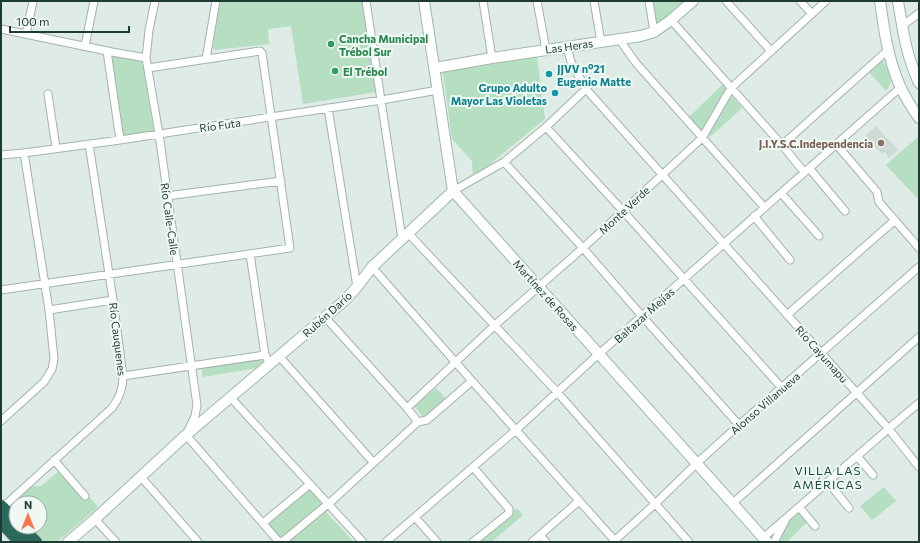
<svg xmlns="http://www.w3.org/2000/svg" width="920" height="543" font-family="Commissioner,sans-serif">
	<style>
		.built { fill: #cddbd4 }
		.green { fill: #b6dec1 }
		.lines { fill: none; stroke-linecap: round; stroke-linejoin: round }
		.street-casing { stroke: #a2b3ad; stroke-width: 9 }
		.secondary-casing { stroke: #9db8ae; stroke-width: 12 }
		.highway-casing { stroke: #c0c8c6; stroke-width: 14 }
		.street { stroke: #fff; stroke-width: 7 }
		.secondary { stroke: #fff; stroke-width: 10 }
		.highway { stroke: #296a5c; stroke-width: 12 }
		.leisure-dot { fill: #2e9e5b; stroke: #eff8f3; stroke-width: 1.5 }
		.culture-dot { fill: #0f9aa8; stroke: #eff8f3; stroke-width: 1.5 }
		.education-dot { fill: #8d6e63; stroke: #eff8f3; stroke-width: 1.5 }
		.labels { text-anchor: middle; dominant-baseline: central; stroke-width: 4; stroke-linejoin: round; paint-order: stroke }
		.leisure-label { font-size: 11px; font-weight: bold; fill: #27864d; stroke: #eff8f3; text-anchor: start }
		.street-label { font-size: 11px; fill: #1f3c34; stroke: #eff8f3 }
		.culture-label { font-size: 11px; font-weight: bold; fill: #0d838f; stroke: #eff8f3; text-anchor: start }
		.education-label { font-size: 11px; font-weight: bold; fill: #785e54; stroke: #eff8f3; text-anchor: end }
		.neighbourhood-label { font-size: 12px; letter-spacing: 1px; fill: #1a4f42; stroke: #eff8f3 }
	</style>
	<rect width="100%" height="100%" fill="#dfebe6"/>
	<!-- built -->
	<path class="built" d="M876 126 898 150 889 158 885 152 882 154 865 136Z"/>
	<!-- green -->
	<path class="green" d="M220 1H362L376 92 303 104 291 26 268 29 269 44 214 50 213 48 217 16Z
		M651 1H685L669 16 658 23 654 21Z
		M111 54 142 60 154 133 123 137Z
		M537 57 545 119 473 178 472 161 452 139 443 72Z
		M882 60C887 66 892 77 890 85 889 86 886 90 886 91L869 72Z
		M724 83 727 90 701 131 689 117Z
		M731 95 742 108 710 137 708 134Z
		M919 136V200L886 165Z
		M262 357 264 367 203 377 201 366Z
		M436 388 447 400 424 418 414 406Z
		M59 471 84 500 89 496 98 507 57 542H44L30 527H40V503H16V513L12 508V501L29 486H41Z
		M305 485 322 504 281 539 264 520Z
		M884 487 896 501 872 520 860 506Z
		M517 508 523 515 491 542H476Z
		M324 510 354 542H287Z
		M799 511 808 521 787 542H779L791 517Z"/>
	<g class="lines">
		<defs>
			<path id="street" d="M155 1 149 30 146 58 159 134 197 405 195 416 186 435 279 542
				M366 1 402 239
				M483 1 492 58
				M537 1 546 50
				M594 1 601 42
				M649 1 654 32
				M726 1 771 51
				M800 1 812 14
				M671 20 782 145 804 172
				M902 26 919 13
				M1 29 112 52 146 58
				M26 34 33 1
				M619 39 636 63 764 207
				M85 46 94 1
				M567 47 571 62 586 89 888 428 919 467
				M107 51 120 140
				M206 59 216 1
				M48 94 56 148
				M328 108 357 287
				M546 127 623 211 782 388
				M836 144 877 192 879 202 919 248
				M782 145 888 50
				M1 155 24 153 120 140 382 100 438 90
				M504 162 583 248 642 316 739 425
				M809 168 845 211
				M453 191 504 162 546 127 586 89
				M781 193 819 236
				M167 196 281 181
				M754 216 790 260
				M408 233 557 392 689 542
				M250 254 265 355 270 364
				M372 267 472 381 616 542
				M1 290 290 248 262 53 260 51 148 68
				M49 310 113 300
				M787 315 895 220
				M325 317 407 408 418 422
				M279 356 373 462
				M123 376 265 355
				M231 398 363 542
				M407 408 495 325 583 248 702 138 731 88 826 1
				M1 421 44 382 52 369 54 359 49 310 24 153
				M857 456 873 475
				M54 460 85 496
				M473 467 509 509V513L473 542
				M141 477 198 542
				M828 482 849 508
				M733 503 919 337
				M3 507 112 408C119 399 123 389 123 376L113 300 89 144
				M799 507 815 526
				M415 517 437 542
				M95 519 116 542
				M263 523 310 484
				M540 535 546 542
				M763 538C816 493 866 447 919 403
				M282 542 334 499 418 422 427 420 472 381
				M386 542 516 430 591 361 901 87
				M532 542 579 501
				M613 542 656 503 697 463 739 425 919 267
				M774 542 785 521"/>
			<path id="secondary" d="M424 1 453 191 767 542
				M880 1C884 30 888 59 900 86 905 97 912 108 919 118
				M898 1C903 31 906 55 919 83
				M435 68 492 58 641 36 654 32 671 20 693 1
				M68 542 95 519 186 435 344 301 357 287 372 267 453 191"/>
			<path id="highway" d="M1 506 16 521
				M1 522 20 542
				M21 527 36 542"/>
		</defs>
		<!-- street casing -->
		<use href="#street" class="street-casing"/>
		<!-- secondary casing -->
		<use href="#secondary" class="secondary-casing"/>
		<!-- highway casing -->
		<use href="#highway" class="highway-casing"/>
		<!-- street -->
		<use href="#street" class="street"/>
		<!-- secondary -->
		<use href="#secondary" class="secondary"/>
		<!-- highway -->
		<use href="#highway" class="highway"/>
	</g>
	<!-- markers -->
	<g class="leisure-dot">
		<circle cx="331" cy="44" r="4"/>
		<circle cx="335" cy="71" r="4"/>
	</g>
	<g class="culture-dot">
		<circle cx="549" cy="74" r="4"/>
		<circle cx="555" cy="93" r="4"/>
	</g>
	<circle class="education-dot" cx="881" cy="143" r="4"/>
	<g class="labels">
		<!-- leisure labels -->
		<g class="leisure-label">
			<text x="339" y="38">Cancha Municipal<tspan x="339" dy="13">Trébol Sur</tspan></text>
			<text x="343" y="71">El Trébol</text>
		</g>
		<!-- street labels -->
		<g class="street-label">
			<text transform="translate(569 46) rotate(-8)">Las Heras</text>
			<text transform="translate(220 125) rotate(-8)">Río Futa</text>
			<text transform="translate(624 210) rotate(-43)">Monte Verde</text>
			<text transform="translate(170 219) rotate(82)">Río Calle-Calle</text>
			<text transform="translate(546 295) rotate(48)">Martínez de Rosas</text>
			<text transform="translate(327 314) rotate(-42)">Rubén Darío</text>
			<text transform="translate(644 315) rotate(-42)">Baltazar Mejías</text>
			<text transform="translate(118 339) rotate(83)">Río Cauquenes</text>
			<text transform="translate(822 354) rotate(48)">Río Cayumapu</text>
			<text transform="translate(765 403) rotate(-41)">Alonso Villanueva</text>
		</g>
		<!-- culture labels -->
		<g class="culture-label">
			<text x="557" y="68">JJVV n°21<tspan x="557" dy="13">Eugenio Matte</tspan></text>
			<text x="547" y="87" text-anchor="end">Grupo Adulto<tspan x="547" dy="13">Mayor Las Violetas</tspan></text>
		</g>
		<!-- education labels -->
		<g class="education-label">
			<text x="873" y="143">J.I.Y.S.C.Independencia</text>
		</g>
		<!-- neighbourhood labels -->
		<g class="neighbourhood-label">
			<text x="828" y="470">VILLA LAS<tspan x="828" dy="14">AMÉRICAS</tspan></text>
		</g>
	</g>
	<!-- border -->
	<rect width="920" height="543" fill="none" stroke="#1f3c34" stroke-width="4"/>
	<!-- north arrow -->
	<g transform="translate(28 515)"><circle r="19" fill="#eff8f3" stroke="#9cada7"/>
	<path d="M0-3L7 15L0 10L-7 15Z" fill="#fa774d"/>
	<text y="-6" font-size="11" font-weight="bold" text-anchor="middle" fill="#1f3c34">N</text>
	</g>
	<!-- scale -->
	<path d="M10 26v6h119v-6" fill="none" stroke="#1f3c34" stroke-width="2"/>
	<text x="16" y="26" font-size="12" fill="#1f3c34" stroke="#eff8f3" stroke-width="3" paint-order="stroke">100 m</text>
</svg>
